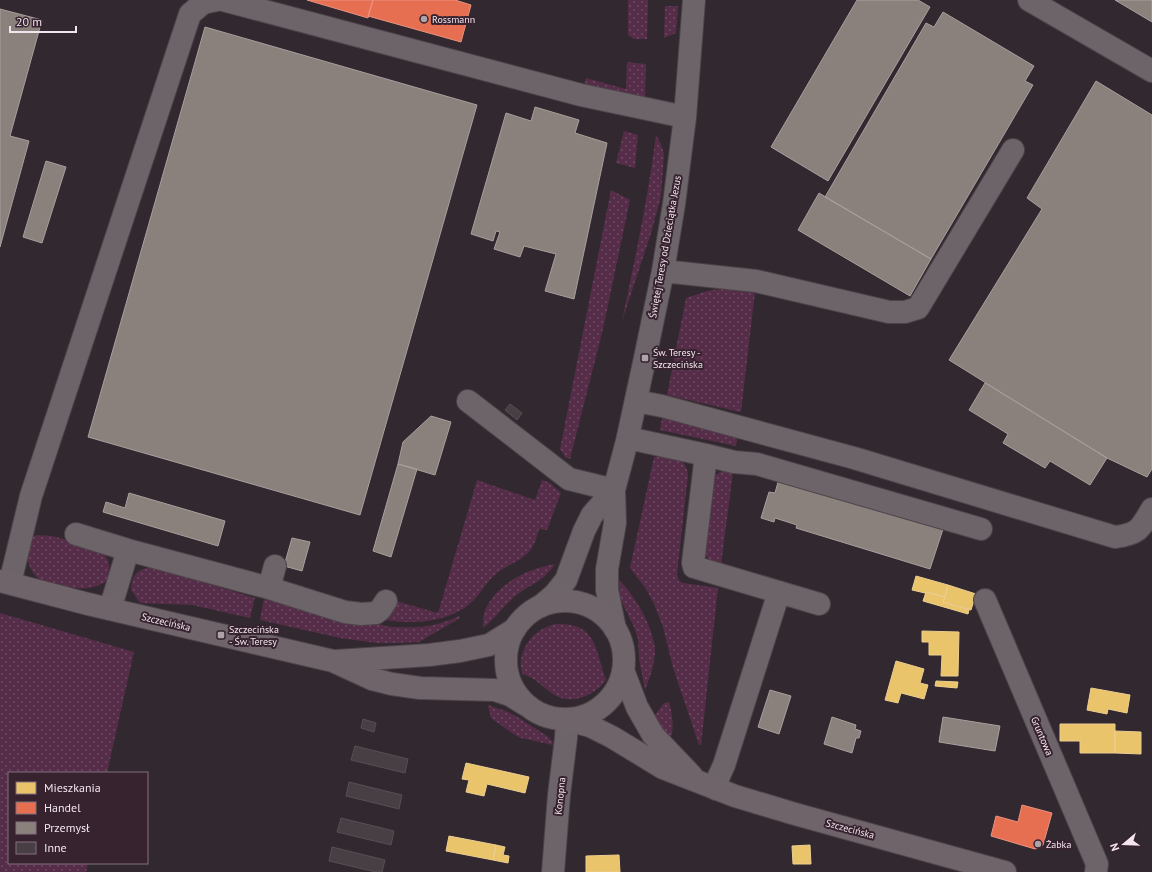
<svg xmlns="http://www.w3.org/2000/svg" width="1152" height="872" font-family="'PT Sans',sans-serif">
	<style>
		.grass { fill: url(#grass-dots) }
		.homes { fill: #e9c46a; stroke: #ecce91 }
		.shops { fill: #e76f51; stroke: #ea9280 }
		.industry { fill: #8a817c; stroke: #a99f9e }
		.building { fill: #473f44; stroke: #584f55 }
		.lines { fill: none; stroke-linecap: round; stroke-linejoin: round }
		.minor-casing { stroke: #4d444a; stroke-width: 24 }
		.major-casing { stroke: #4d444a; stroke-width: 24 }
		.minor { stroke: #6d646a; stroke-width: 22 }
		.major { stroke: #70646b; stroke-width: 22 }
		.poi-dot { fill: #afa3aa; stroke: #372330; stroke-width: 1.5 }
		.labels { text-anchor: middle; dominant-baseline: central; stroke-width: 4; stroke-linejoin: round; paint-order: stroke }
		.poi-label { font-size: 10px; fill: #f2e5ed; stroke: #372330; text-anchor: start }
		.street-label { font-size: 10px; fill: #f2e5ed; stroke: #372330 }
	</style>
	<defs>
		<pattern id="grass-dots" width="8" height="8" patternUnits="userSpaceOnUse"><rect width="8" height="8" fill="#562d48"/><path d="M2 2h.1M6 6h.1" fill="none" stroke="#6f4b63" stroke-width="1.8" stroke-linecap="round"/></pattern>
	</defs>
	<rect width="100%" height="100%" fill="#32282f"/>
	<!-- grass -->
	<path class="grass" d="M628 0H648L647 39H634L628 35Z
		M665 6H678L676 33 664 38Z
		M627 62 646 64 645 96 637 98 584 86 586 78 626 89Z
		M624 131 638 135 635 168 616 163Z
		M656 135 661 144 664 154 661 196 652 230 622 321C635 259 648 198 656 135Z
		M611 190 630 200 603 329 570 459 565 457 560 449Z
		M719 289 755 292 741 412 667 395 686 298 707 291Z
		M662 418 738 433 736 446 660 430Z
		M662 456C677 460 686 458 688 475L677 574 679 581 683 583 718 588 701 745H699L673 668 663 627 654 604 646 589 630 568 654 457Z
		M722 471 733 472 721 565 710 560 704 554 712 477Z
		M477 480 535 500 542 480 550 483 561 493 547 530 539 529C537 535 536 541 533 546 526 560 508 564 497 573 486 582 482 592 473 601 451 622 414 625 386 620L393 611 396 601 438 613Z
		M39 535C43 536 47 535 51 536 60 537 102 550 106 557 111 564 109 572 107 581 85 595 64 586 40 580 26 569 26 553 27 537Z
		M555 564C542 584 528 584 512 599 501 609 494 620 483 628 483 623 483 617 484 613 495 584 527 569 555 564Z
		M153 567 255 598 250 618 192 605 140 603 131 590C132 574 137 569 153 567Z
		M616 577C633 592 654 627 655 650 655 664 650 677 645 690L639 659 638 639 634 627 618 594Z
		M264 599 355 625H373L378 623C384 627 393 627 400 627 423 628 438 626 459 616L460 618 419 642 397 643H377L340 638 260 620Z
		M0 613 134 652 107 773H9V863H88L86 872H0Z
		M555 624C597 622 595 649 606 680 594 696 571 706 553 694 542 687 535 677 522 674 516 651 533 629 555 624Z
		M669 702C672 712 675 730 670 739L654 716 664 703Z
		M488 705 508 712 516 716 547 736 552 741 553 745 521 738 512 733 491 718Z"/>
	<!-- homes -->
	<path class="homes" d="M916 576 948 585 945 597 926 592 925 593 912 590Z
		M948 585 976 594 971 610 943 602Z
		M926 592 945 597 943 602 969 610 968 614 923 601Z
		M922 631 959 632 958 676H941L942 655H929V642H922Z
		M896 661 924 669 920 683 928 685 924 699 901 693 898 703 885 700Z
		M936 681 958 682 957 688 935 686Z
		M1091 688 1130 695 1127 713 1108 709 1107 714 1087 710Z
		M1060 724H1115V753H1080V741H1060Z
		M1115 731 1141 732V754L1115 753Z
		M466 763 529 777 525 793 487 784 484 796 466 792 469 780 462 779Z
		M449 836 496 845 493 860 446 851Z
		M496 845 505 847 503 855 509 856 508 863 493 860Z
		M810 845 811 864H793L792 846Z
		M619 855 620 872H586V856Z"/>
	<!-- shops -->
	<path class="shops" d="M307 0H373L368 18Z
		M373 0H455L471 5 461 42 368 16Z
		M1022 805 1052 813 1043 845 1035 849 991 836 996 816 1018 822Z"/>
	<!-- industry -->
	<path class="industry" d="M857 0H918L930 7 828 181 771 147Z
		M1115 0H1152V22Z
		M0 9 42 20 10 136 29 141 0 247Z
		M943 12 1034 66 1025 81 1033 85 931 259 825 197 926 23 934 27Z
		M205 27 477 105 360 515 88 437Z
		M1096 81 1152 115V469L1147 477 1107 458 949 360 1042 209 1027 198Z
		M535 107 579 120 575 133 607 143 574 299 545 291 556 254 524 246 520 257 494 249 500 232 496 231 493 241 471 234 506 113 531 121Z
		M46 161 66 167 42 243 23 237Z
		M819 193 931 259 910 296 798 230Z
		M985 383 1107 458 1090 485 1050 461 1045 468 1003 443 1008 434 969 410Z
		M431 416 451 422 435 475 398 464 403 442Z
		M398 464 417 469 391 557 373 551Z
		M780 475 944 526 930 569 796 528 797 525 775 518 774 522 761 518 769 492 775 493Z
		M129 493 225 521 218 546 103 512 106 502 125 508Z
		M292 538 310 542 302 571 284 566Z
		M770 690 791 696 779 734 758 727Z
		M832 717 856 725 855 729 861 731 859 738H856L852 753 824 744Z
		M943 717 1000 726 995 751 939 742Z"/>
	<!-- building -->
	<path class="building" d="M510 404 522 413 517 420 505 410Z
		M363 719 376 723 374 732 361 728Z
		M355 746 408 759 405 773 351 760Z
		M349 782 402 795 399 809 346 796Z
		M341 818 394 831 391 845 337 832Z
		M332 847 385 860 382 872H376L329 861Z"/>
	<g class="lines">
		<defs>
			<path id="minor" d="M223 0 581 95 685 117
				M1029 0 1152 71
				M663 271 756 281 889 312H905L918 308 1013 150
				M468 401 569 479 614 490
				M636 401 662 406 854 458 1115 537C1139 534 1140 529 1152 509
				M628 438 706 455 693 563 694 567 819 604
				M706 455 734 462 757 464 981 529
				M76 534 128 550 269 588 345 612 361 614 376 613 380 610 386 601
				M10 583 31 496 190 14 203 3 217 0
				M269 588 275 566
				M985 600 1097 864 1096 872
				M541 606 554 595 566 580 584 531 592 515 614 490
				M110 609 128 550
				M615 629 607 590V569L615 523 614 490 627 441 645 358 663 271 674 204 685 117 694 0
				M716 789 719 776 724 765 779 592
				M553 872 559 795 566 738 567 720"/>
			<path id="major" d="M0 581 88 604 333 661 372 679 392 684 420 688 495 690 510 695 526 705
				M506 660a59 59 0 1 1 118 0a59 59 0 1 1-118 0Z
				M336 661 429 655 460 651 489 645 515 629
				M623 670 637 707 653 735 692 776
				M567 720 590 726 612 737 663 768 735 796 795 814 1005 872"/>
		</defs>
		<!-- minor casing -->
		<use href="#minor" class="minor-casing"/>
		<!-- major casing -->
		<use href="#major" class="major-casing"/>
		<!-- minor -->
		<use href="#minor" class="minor"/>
		<!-- major -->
		<use href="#major" class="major"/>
	</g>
	<!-- markers -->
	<g class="poi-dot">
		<circle cx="424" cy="19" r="4"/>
		<rect x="641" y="354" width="8" height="8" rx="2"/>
		<rect x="217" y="631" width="8" height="8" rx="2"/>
		<circle cx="1038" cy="844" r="4"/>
	</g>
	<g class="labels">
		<!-- poi labels -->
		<g class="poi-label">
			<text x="432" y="19">Rossmann</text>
			<text x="653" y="352">Św. Teresy -<tspan x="653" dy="12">Szczecińska</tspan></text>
			<text x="229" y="629">Szczecińska<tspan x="229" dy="12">- Św. Teresy</tspan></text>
			<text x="1046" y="844">Żabka</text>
		</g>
		<!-- street labels -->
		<g class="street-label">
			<text transform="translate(665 247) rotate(-80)">Świętej Teresy od Dzieciątka Jezus</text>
			<text transform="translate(166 622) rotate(13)">Szczecińska</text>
			<text transform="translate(1042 736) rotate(67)">Gruntowa</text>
			<text transform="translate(560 796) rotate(-84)">Konopna</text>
			<text transform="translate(850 829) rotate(15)">Szczecińska</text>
		</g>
	</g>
	<!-- legend -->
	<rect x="8" y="772" width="140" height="92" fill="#372330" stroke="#82717c"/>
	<rect x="16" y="782" width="20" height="12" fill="#e9c46a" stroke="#82717c"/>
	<text x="44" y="792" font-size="12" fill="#f2e5ed">Mieszkania</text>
	<rect x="16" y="802" width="20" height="12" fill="#e76f51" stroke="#82717c"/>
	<text x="44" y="812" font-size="12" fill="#f2e5ed">Handel</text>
	<rect x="16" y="822" width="20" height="12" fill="#8a817c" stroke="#82717c"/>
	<text x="44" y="832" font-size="12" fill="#f2e5ed">Przemysł</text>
	<rect x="16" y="842" width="20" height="12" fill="#473f44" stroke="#82717c"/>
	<text x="44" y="852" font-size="12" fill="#f2e5ed">Inne</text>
	<!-- north arrow -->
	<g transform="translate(1124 844) rotate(251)" stroke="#372330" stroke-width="3" paint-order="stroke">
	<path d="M0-3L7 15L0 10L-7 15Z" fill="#f2e5ed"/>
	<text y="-6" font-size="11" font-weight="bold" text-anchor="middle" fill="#f2e5ed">N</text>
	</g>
	<!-- scale -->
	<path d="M10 26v6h66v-6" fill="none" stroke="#f2e5ed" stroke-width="2"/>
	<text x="16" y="26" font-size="12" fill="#f2e5ed" stroke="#372330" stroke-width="3" paint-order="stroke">20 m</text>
</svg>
